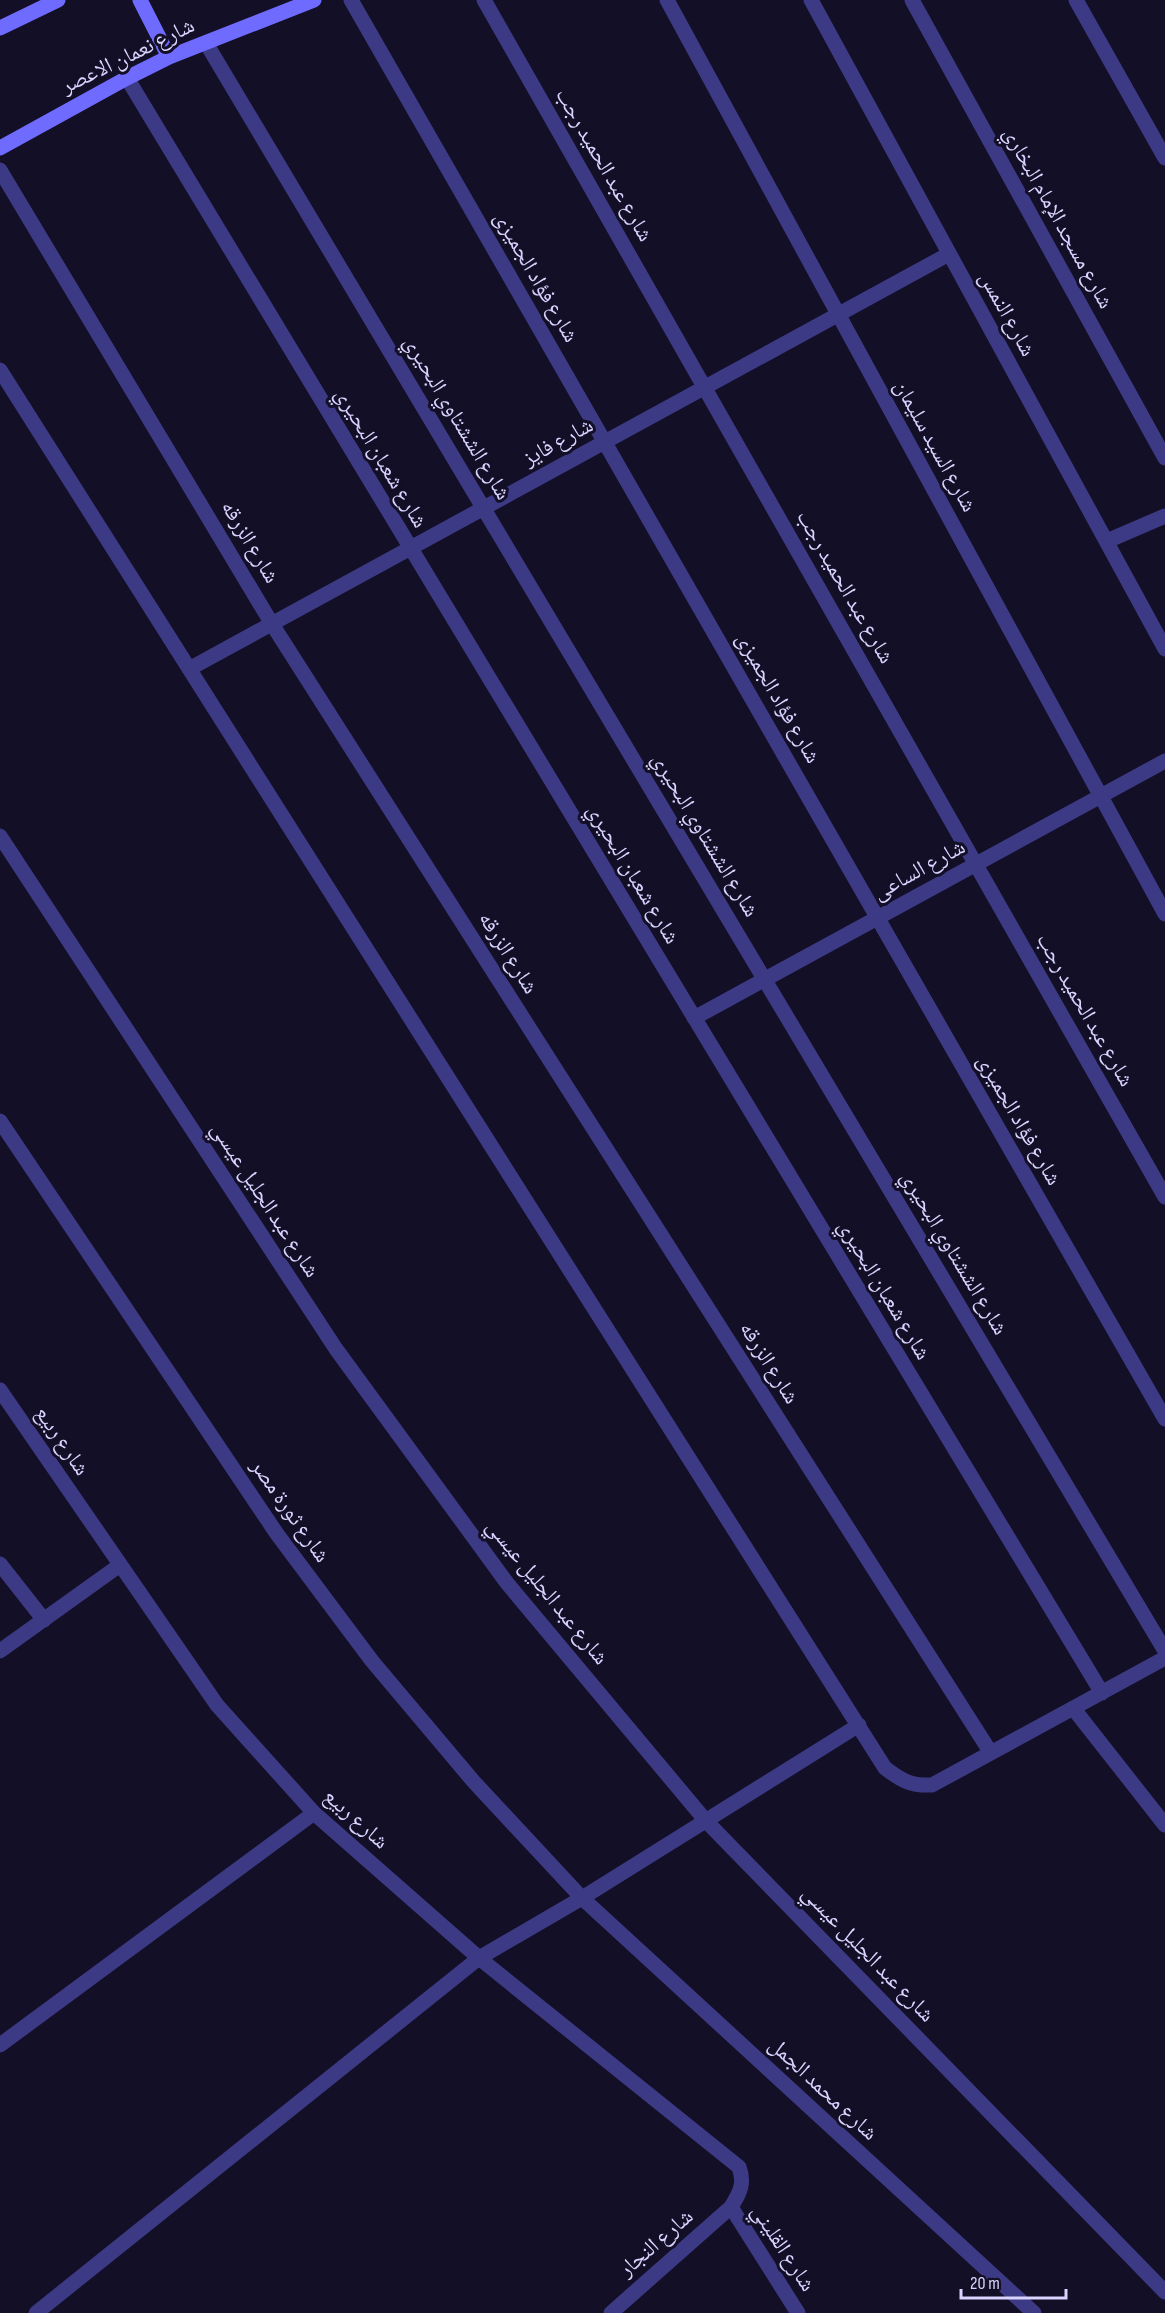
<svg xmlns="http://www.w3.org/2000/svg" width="1165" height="2313" font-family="'Sofia Sans Condensed','Noto Naskh Arabic',sans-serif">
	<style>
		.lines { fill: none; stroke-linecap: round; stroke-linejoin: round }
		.minor { stroke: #3d3a85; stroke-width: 15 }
		.secondary { stroke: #6f6bff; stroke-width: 15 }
		.labels { text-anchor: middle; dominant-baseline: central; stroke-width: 6; stroke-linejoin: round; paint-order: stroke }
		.street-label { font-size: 22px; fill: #d9d4ff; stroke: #130f26 }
	</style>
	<rect width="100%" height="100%" fill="#130f26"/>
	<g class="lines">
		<!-- minor -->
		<path class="minor" d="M351 0 1165 1419
			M484 0 1165 1197
			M667 0 1165 914
			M811 0 1165 649
			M912 0 1165 458
			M1076 0 1165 158
			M206 43 1165 1651
			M127 78 1102 1693
			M0 170 272 624 991 1753
			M0 370 885 1768C902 1781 911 1786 932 1785L1165 1658
			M1107 541 1165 516
			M189 669 949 254
			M0 836 336 1349 507 1583 706 1821 1165 2292
			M694 1018 1165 761
			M0 1121 277 1534 372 1661 474 1782 582 1898 1034 2313
			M0 1390 217 1705 314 1813 479 1958 739 2167C745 2183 740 2193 731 2207L611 2313
			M0 1564 44 1620
			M0 1651 120 1565
			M1073 1708 1165 1825
			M0 2045 314 1813
			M731 2207 798 2313
			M36 2313 479 1958 582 1898 859 1725"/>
		<!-- secondary -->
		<path class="secondary" d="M140 0 169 57
			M0 28 58 0
			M0 148 127 78 169 57 314 0"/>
	</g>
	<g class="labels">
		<!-- street labels -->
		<g class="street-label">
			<text transform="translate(128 56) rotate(-26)">شارع نعمان الاعصر</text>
			<text transform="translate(604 165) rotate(60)">شارع عبد الحميد رجب</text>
			<text transform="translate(1058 218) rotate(61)">شارع مسجد الإمام البخاري</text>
			<text transform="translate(536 277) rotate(60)">شارع فؤاد الجميزى</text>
			<text transform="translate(1007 314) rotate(61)">شارع النمس</text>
			<text transform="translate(457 418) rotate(59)">شارع الششتاوي البحيري</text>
			<text transform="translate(558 442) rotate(-29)">شارع فايز</text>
			<text transform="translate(935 446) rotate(61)">شارع السيد سليمان</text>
			<text transform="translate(381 458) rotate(59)">شارع شعبان البحيري</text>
			<text transform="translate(250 542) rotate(59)">شارع الزرقه</text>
			<text transform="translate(845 587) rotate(60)">شارع عبد الحميد رجب</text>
			<text transform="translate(778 698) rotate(60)">شارع فؤاد الجميزى</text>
			<text transform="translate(705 835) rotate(59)">شارع الششتاوي البحيري</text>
			<text transform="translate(919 870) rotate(-29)">شارع الساعى</text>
			<text transform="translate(633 874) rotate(59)">شارع شعبان البحيري</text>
			<text transform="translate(508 953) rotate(58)">شارع الزرقه</text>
			<text transform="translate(1085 1010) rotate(60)">شارع عبد الحميد رجب</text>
			<text transform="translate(1019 1120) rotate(60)">شارع فؤاد الجميزى</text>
			<text transform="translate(265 1200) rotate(57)">شارع عبد الجليل عيسي</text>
			<text transform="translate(954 1253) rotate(59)">شارع الششتاوي البحيري</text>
			<text transform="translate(884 1290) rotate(59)">شارع شعبان البحيري</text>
			<text transform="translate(769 1363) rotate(58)">شارع الزرقه</text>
			<text transform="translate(62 1441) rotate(56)">شارع ربيع</text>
			<text transform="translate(290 1511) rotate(55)">شارع ثورة مصر</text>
			<text transform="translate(547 1592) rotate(51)">شارع عبد الجليل عيسي</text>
			<text transform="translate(356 1819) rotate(42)">شارع ربيع</text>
			<text transform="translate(868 1954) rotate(46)">شارع عبد الجليل عيسي</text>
			<text transform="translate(823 2089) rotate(43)">شارع محمد الجمل</text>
			<text transform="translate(656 2243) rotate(-41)">شارع النجار</text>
			<text transform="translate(783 2248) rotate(57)">شارع القليني</text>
		</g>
	</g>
	<!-- scale -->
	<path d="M961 2289v9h105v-9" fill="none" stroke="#d9d4ff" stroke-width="3"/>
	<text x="970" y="2289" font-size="18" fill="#d9d4ff" stroke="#130f26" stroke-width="4.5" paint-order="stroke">20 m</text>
</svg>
